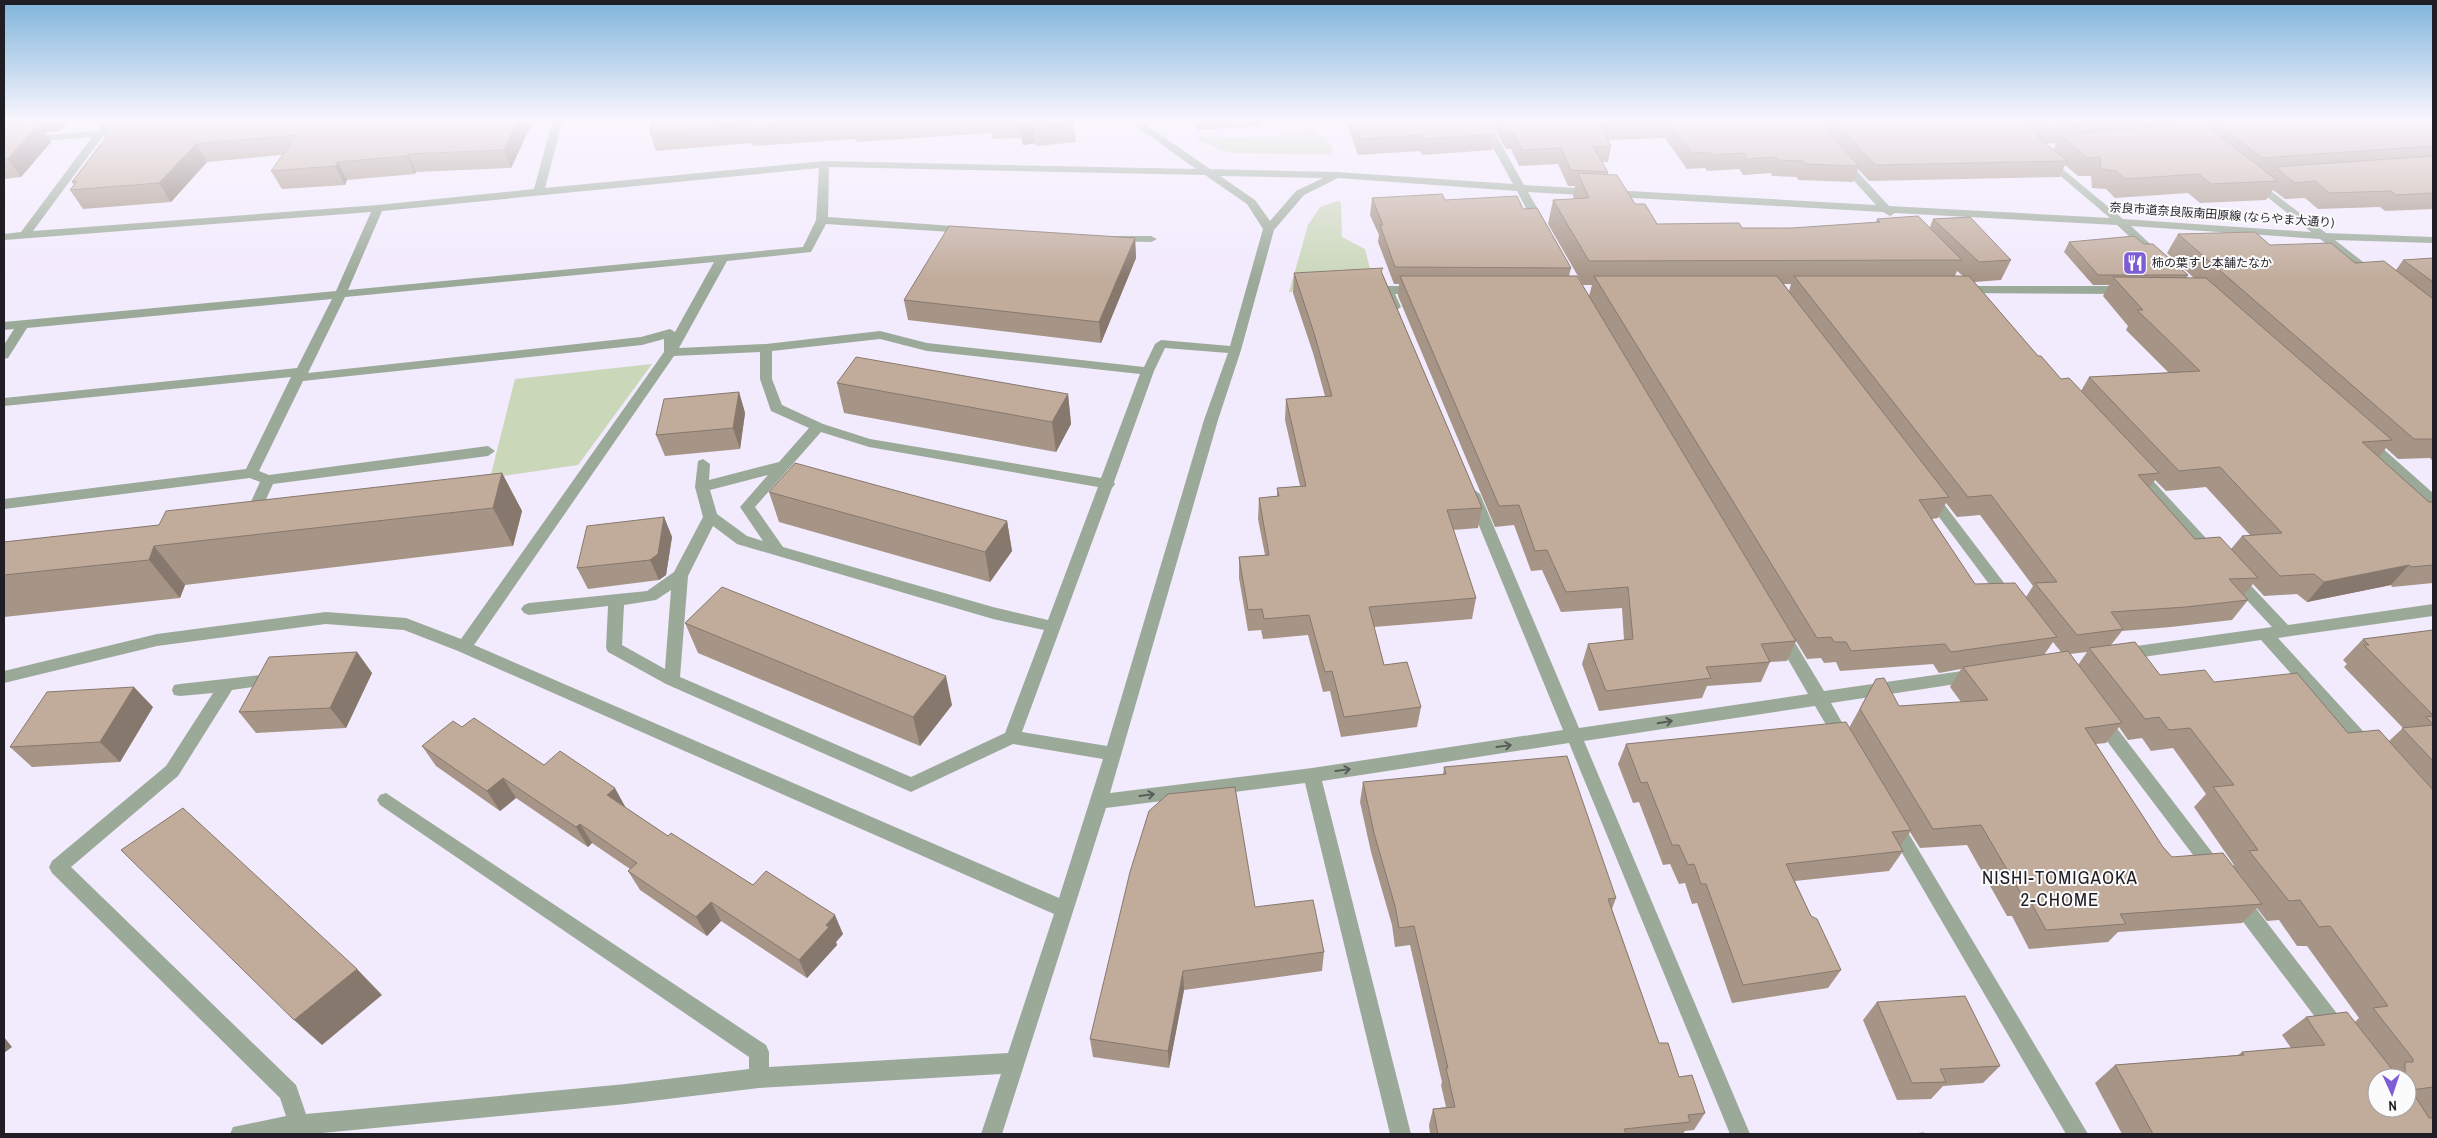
<svg xmlns="http://www.w3.org/2000/svg" width="2437" height="1138" font-family="'Archivo Narrow','Noto Sans JP',sans-serif">
	<style>
		.green { fill: #cad7b9 }
		.lines { fill: none; stroke-linecap: round; stroke-linejoin: round }
		.minor { fill: #9ba999; fill-rule: evenodd }
		.wall { fill: #a69486; fill-rule: evenodd }
		.shaded-wall { fill: #87786d }
		.building { fill: #c1ac9c; stroke: #87786d; fill-rule: evenodd }
		.oneway { stroke: #585c59 }
		.labels { text-anchor: middle; dominant-baseline: central; stroke-width: 4; stroke-linejoin: round; paint-order: stroke }
		.far-street-label { font-size: 12px; fill: #211d25; stroke: #fbfbfb }
		.far-poi-label { font-size: 12px; fill: #211d25; stroke: #fbfbfb; text-anchor: start }
		.near-neighbourhood-label { font-size: 19px; letter-spacing: 1px; fill: #211d25; stroke: #fbfbfb }
	</style>
	<rect width="100%" height="100%" fill="#f2eafd"/>
	<!-- green -->
	<path class="green" d="M1312 128 1331 145 1333 155 1229 153 1193 138C1205 135 1216 138 1228 138 1256 138 1285 138 1312 128Z
		M1338 201 1341 202 1342 237 1365 249 1374 284 1289 292 1308 225 1320 207Z
		M652 364 578 465 490 478 515 379Z"/>
	<g class="lines">
		<!-- minor -->
		<path class="minor" d="M105 119H116L108 130 131 128 136 131 131 134 103 136 33 231 378 205 534 189 553 119H563L545 188 824 161 1196 169 1126 119H1138L1210 169 1337 172 1513 184 1477 119H1487L1524 185 1876 205 1837 162 1836 160 1841 157 1845 158 1889 206 2110 218 2044 162 2043 160 2048 157 2123 219 2311 232 2251 184V180L2255 179 2326 233 2433 237V243L2335 240 2376 272 2378 275 2372 279 2320 239 2131 226 2162 255 2164 257 2158 260 2154 259 2117 225 1895 213 1890 216 1883 212 1528 192 1547 225 1541 228 1535 225 1517 191 1338 178 1304 195 1274 230 1241 350 1218 420 1110 793 1312 768 1563 730 1466 494 1473 489 1480 494 1579 728 1808 694 1774 635 1776 631 1782 629 1788 631 1824 691 1976 669 1982 671 1984 675 1982 679 1976 681 1831 703 1852 740 1850 745 1844 747 1838 745 1815 706 1584 741 1750 1134H1730L1569 743 1322 781 1411 1134H1390L1305 783 1106 808 1002 1134H981L1001 1074 759 1088 626 1104 312 1134H230L233 1127 286 1116 280 1098 52 873 49 867 52 861 166 766 213 693 180 696 174 695 172 690 174 685 180 684 260 675 266 677 268 681 266 685 232 690 178 776 71 867 296 1085 306 1114 626 1084 749 1069V1057L380 805 377 800 380 795 386 793 766 1045 769 1052V1067L1008 1053 1054 914 458 651 404 630 326 624 157 646 4 683V671L157 634 326 612 406 618 461 639 664 352V339L642 345 303 381 259 471 269 475 488 446 495 451 488 456 273 484 257 519 255 523H245L243 519 260 482 250 478 4 509V499L246 469 291 377 4 406V398L297 368 332 299 27 328 8 358 4 359V345L14 329 4 330V322L336 291 371 212 4 240V234L21 232 92 137 4 144V138L97 131ZM829 167 1205 175 1247 204 1263 229 1230 346 1161 340 1155 344 1144 367 927 343 880 331 766 344 679 348 727 261 811 252 826 224 967 233 973 230 967 227 828 217ZM819 168 816 220 803 247 348 290 382 211ZM1220 176 1323 178 1296 191 1270 221 1255 200ZM714 262 675 332 670 329 641 337 308 373 345 297ZM880 339 927 351 1140 374 1101 478 870 439 823 424 782 405 772 379V351ZM1165 348 1228 353 1204 420 1107 746 1022 732 1112 488 1115 484 1114 482 1154 371ZM760 352V379L771 411 809 428 779 462 709 480 710 464 703 459 698 461 695 487 703 517 674 572 647 591 529 603 524 605 521 609 524 613 529 615 608 606 606 648 608 652 666 684 911 792 1013 744 1103 759 1059 898 474 645 674 356ZM821 432 869 447 1098 487 1048 620 993 607 783 547 755 507ZM768 475 740 507 763 541 747 536 717 514 710 490ZM713 526 737 544 993 619 1044 630 1005 733 911 777 680 677 688 576ZM671 590 665 669 622 645 624 605 656 600Z
			M1115 236H1151L1157 239 1151 242 1111 241V237Z
			M1387 286H1418L1424 290 1418 294H1395L1401 307 1395 311 1389 307 1381 290Z
			M1961 286H2126L2132 290 2126 294 1957 293 1955 290Z
			M2366 437 2371 438 2433 493V506L2428 504 2361 444 2359 441Z
			M2137 467 2142 469 2216 549 2218 553 2216 557H2206L2132 475 2130 472 2132 469Z
			M1929 489 1934 491 2014 596 2017 600 2014 604H2004L1924 497 1922 494Z
			M2234 572 2239 573 2288 625 2433 604V616L2278 638 2373 742 2375 747 2373 752 2367 754 2361 752 2261 640 2122 660 2116 658 2114 654 2116 650 2122 648 2272 627 2229 581 2226 577 2229 573Z
			M2100 712 2106 714 2221 864 2224 870 2221 876 2215 878 2209 876 2094 724 2092 719 2094 714Z
			M1894 816 1900 819 2088 1134H2066L1888 829 1885 824 1888 819Z
			M2238 892 2245 894 2345 1024 2348 1031 2345 1038 2338 1041 2331 1038 2231 906 2229 900 2231 894Z"/>
	</g>
	<!-- wall -->
	<path class="wall" d="M4 119 60 131 45 133 51 142 21 177 4 179Z
		M120 119H534L511 168 416 172 415 174 347 180 345 185 282 189 271 171 282 155 207 162 171 202 83 209 70 190 74 185 72 182Z
		M652 119H1073L1076 142 1036 146 1035 143 1023 145 1021 138 992 139 991 133 856 142 855 139 753 146 752 143 656 151 650 133Z
		M1195 119H1288L1281 120V122L1261 123V126L1197 130Z
		M1345 119H1486L1495 134 1492 150 1422 155 1420 151 1358 155Z
		M1488 119H2433V209L2385 211 2380 207 2318 209 2305 198 2285 199 2273 190 2266 200 2200 203 2188 193 2115 198 2106 189 2092 188 2091 176H2078L2065 165 2060 177 1869 181 1858 169 1853 182 1798 180 1797 177 1772 176 1771 173 1743 175 1739 169 1707 171 1705 168 1687 169 1665 138 1608 140 1611 146 1608 162H1602L1608 172V175L1635 204 1657 224 1742 228H1792L1876 222 1877 219 1930 227 1933 219 2011 260 2001 280 1974 282 2038 356 2061 379 2081 391 2089 377 2169 373 2126 330 2128 326 2103 296 2109 285H2093L2064 252 2069 242 2144 244 2188 275 2187 278H2194L2167 253 2178 234 2270 245 2355 263 2396 270 2403 260 2433 258V461L2430 458 2398 459 2386 448 2379 457 2429 502H2433V583L2392 587 2391 585 2307 602 2297 594 2264 596 2253 584 2244 595 2248 600 2232 620 2171 627 2122 631 2111 645 2160 675 2214 682 2348 733 2389 741 2403 728 2344 667 2347 664 2343 660 2363 639 2433 630V1134H2122L2095 1083 2115 1065 2238 1055 2242 1052 2291 1048 2282 1035 2306 1017 2355 1022 2359 1018 2307 946H2297L2279 920 2267 921 2257 908 2242 923 2118 932 2108 942 2029 949 2012 916H2007L1967 845 1920 848 1910 832 1900 846 1903 851 1889 871 1795 881 1811 916 1841 970 1828 988 1732 1003 1697 903 1692 904 1685 883 1679 884 1670 864 1663 865 1639 802 1633 803 1618 764 1626 744 1849 728 1876 679 1899 706 1961 702 1950 687 1961 669 1939 673 1933 664 1840 671 1836 662 1824 663 1821 658 1807 659 1796 641 1787 661 1770 662 1761 682 1707 686 1702 698 1599 711 1582 664 1588 644 1624 640 1622 608 1561 612 1542 570 1531 571 1514 525 1495 527 1398 296 1399 284H1394L1378 242 1379 235 1370 215 1372 198 1445 200 1523 209 1571 268 1569 276 1589 296 1592 285H1583L1548 224 1553 200 1574 199 1573 196 1575 186H1568L1558 164 1519 166 1511 149H1506ZM2057 143 2053 150 2045 144ZM1957 271 1963 276H1955ZM1784 284H1791L1789 291ZM2155 480 2166 491 2206 487 2250 535 2242 536 2231 549 2195 539 2149 488ZM1946 503 1957 517 1980 515 2033 586 2026 597 1975 584 1932 519 1938 518ZM2053 642 2061 652 2044 655ZM2087 652 2078 665 2070 654ZM2119 727 2128 740 2142 738 2151 751 2173 748 2206 794 2194 807 2234 865 2233 866 2172 857 2163 847 2096 744 2106 743Z
		M1135 238 1136 258 1101 343 908 320 904 300Z
		M1294 273H1382L1482 508 1478 528 1453 530 1476 598 1472 619 1374 627 1384 665 1421 707 1417 727 1341 737 1330 691 1323 692 1308 635 1263 639 1261 630 1248 631 1239 578V557L1265 555 1258 519 1259 498 1277 496V488L1300 486 1285 420 1286 399 1325 396 1313 353 1293 293Z
		M837 383 1068 394 1071 424 1056 452 844 413Z
		M739 392 745 413 740 449 665 456 656 435Z
		M502 473 522 511 513 546 185 585 180 598 4 617V542L159 525Z
		M769 492 1007 521 1012 551 990 582 779 522Z
		M664 517 672 537 666 575 659 580 588 589 577 568Z
		M685 623 952 705 920 746 698 653Z
		M357 652 372 673 346 728 256 733 239 712Z
		M153 707 120 762 32 767 10 747Z
		M462 727 544 765 626 808 668 836 753 885 843 934 836 942 837 945 807 978 721 921 707 936 640 890 628 871 630 869 592 843 588 847 516 798 500 811 436 766 422 746Z
		M1444 767 1616 898 1612 909 1659 1043 1679 1077 1705 1113 1694 1130 1685 1131 1683 1134H1430L1429 1125 1433 1109 1446 1107 1441 1085 1442 1082 1410 945 1395 947 1392 925 1371 852 1360 802 1363 782 1443 775Z
		M1255 907 1324 952 1322 971 1184 990 1169 1068 1093 1057 1090 1039Z
		M1877 1002 2000 1066 1983 1083 1943 1086 1931 1099 1897 1100 1863 1020Z"/>
	<!-- shaded-wall -->
	<path class="shaded-wall" d="M4 119H70L60 131 45 133 51 142 21 177 8 159 4 137Z
		M518 119H534L511 168 504 150Z
		M1033 125 1035 143 1023 145 1021 127Z
		M196 144 207 162 171 202 159 183Z
		M408 154 416 172 415 174 407 156Z
		M338 162 347 180 345 185 335 166Z
		M1135 238 1136 258 1101 343 1099 322Z
		M739 392 745 413 740 449 733 428Z
		M1068 394 1071 424 1056 452 1052 422Z
		M502 473 522 511 513 546 493 508Z
		M664 517 672 537 666 575 659 580 650 560Z
		M1007 521 1012 551 990 582 985 552Z
		M154 546 185 585 180 598 149 560Z
		M2409 565 2391 585 2307 602 2324 582Z
		M357 652 372 673 346 728 330 708Z
		M946 676 952 705 920 746 913 717Z
		M134 687 153 707 120 762 100 742Z
		M503 778 516 798 500 811 487 791Z
		M615 788 626 808 618 815 607 795Z
		M580 824 592 843 588 847 576 827Z
		M711 902 721 921 707 936 696 917Z
		M835 915 843 934 836 942 837 945 807 978 799 960 826 925Z
		M357 969 382 995 322 1045 294 1020Z
		M1183 971 1184 990 1169 1068 1168 1051Z
		M4 1037 12 1047 4 1053Z"/>
	<!-- building -->
	<path class="building" d="M120 119H518L504 150 408 154 407 156 338 162 335 166 271 171 297 135 196 144 159 183 70 190 77 181 72 182Z
		M652 119H922L852 124 853 121 749 128 750 124 650 133Z
		M990 119H1073L1074 124 1034 128 1033 125 1021 127 1019 120 990 121Z
		M1352 119H1486L1495 134 1423 139 1422 135 1360 139Z
		M1500 119H1816L1859 166 1804 164 1803 161 1777 160 1776 157 1748 159 1744 153 1712 155 1709 152 1691 153 1669 122 1599 125 1611 146 1593 147 1608 172 1571 170 1561 148 1522 150 1514 133H1509Z
		M1833 119H2020L2037 134V137L2068 161 1875 165Z
		M2038 119H2167L2048 128Z
		M2211 119H2433V146L2262 158Z
		M39 123 8 159H4V126Z
		M2203 123 2278 181 2211 184 2199 174 2125 179 2116 171 2101 169 2100 157 2087 158 2061 135Z
		M2433 156V193L2396 195 2391 191 2329 193 2315 181 2295 183 2275 167Z
		M1578 173 1617 175 1635 204H1645L1657 224 1739 223 1742 228H1792L1880 222 1877 219 1918 216 1962 260 1589 261 1553 200 1589 198Z
		M1442 194 1445 200 1517 196 1523 209 1537 208 1571 268 1395 267 1380 225H1383L1372 198Z
		M1970 217 2011 260 1979 262 1933 219Z
		M949 226 1135 238 1099 322 904 300Z
		M2255 232 2270 245 2331 243 2355 263 2384 261 2433 299V439H2414L2178 234Z
		M2134 236 2144 244H2153L2188 275H2098L2069 242Z
		M2433 258V282L2403 260Z
		M1383 268 1381 271 1482 508 1447 510 1476 598 1369 607 1384 665 1407 662 1421 707 1344 717 1332 671 1325 672 1309 615 1264 619 1262 609 1248 610 1239 557 1269 555 1259 498 1279 496 1277 488 1306 486 1286 399 1332 396 1314 333 1294 273Z
		M1400 276H1577L1796 641 1761 644 1770 662 1706 667 1711 678 1606 691 1588 644 1633 639 1628 587 1566 592 1547 550 1535 551 1519 505 1499 506Z
		M1594 276H1777L1949 497 1919 500 1975 584 2015 583 2057 637 1951 652 1945 644 1851 651 1846 642H1834L1831 637 1817 638Z
		M1794 276H1969L2038 356H2041L2061 379 2069 378 2159 473 2138 475 2195 539 2220 537 2258 578 2229 579 2248 600 2186 607 2111 612 2123 629 2077 635 2035 583 2057 582 1991 495 1968 497Z
		M2113 277 2206 278 2392 440 2362 442 2429 502H2433V565L2411 567 2409 565 2324 582 2314 574 2280 576 2242 536 2282 533 2220 467 2179 471 2089 377 2200 371 2137 310H2143Z
		M856 357 1068 394 1052 422 837 383Z
		M739 392 733 428 656 435 664 399Z
		M795 463 1007 521 985 552 769 492Z
		M502 473 493 508 154 546 149 560 4 575V542L159 525 166 511Z
		M664 517 658 554 650 560 577 568 587 526Z
		M722 587 946 676 913 717 685 623Z
		M2433 630V715L2364 645H2369L2363 639Z
		M2135 642 2160 675 2205 670 2214 682 2297 673 2348 733 2379 730 2433 790V1087L2411 1090 2429 1118H2433V1134H2153L2115 1065 2244 1055 2242 1052 2325 1045 2306 1017 2347 1012 2395 1073 2405 1077V1062H2413V1059L2373 1008 2388 1006 2330 926 2319 927 2300 900 2289 901 2249 851 2258 850 2213 787 2234 785 2190 728 2169 730 2159 717 2145 719 2089 648ZM2377 1078H2407V1108H2377Z
		M2068 651 2122 723 2085 728 2163 847 2172 857 2223 853 2262 904 2120 914 2126 924 2046 930 2028 897H2023L1981 825 1933 829 1860 709 1876 679 1884 678 1899 706 1988 700 1963 667Z
		M357 652 330 708 239 712 269 657Z
		M134 687 100 742 10 747 47 692Z
		M2433 716V724L2426 717Z
		M474 718 544 765 560 751 615 788 607 795 668 836 671 833 753 885 766 871 835 915 826 925 829 927 799 960 711 902 696 917 628 871 637 863 580 824 576 827 503 778 487 791 422 746 453 721 462 727Z
		M1846 722 1911 830 1892 832 1903 851 1786 864 1811 916 1817 919 1841 970 1743 985 1706 884H1701L1694 864 1688 865 1679 845H1672L1647 782 1641 783 1626 744Z
		M2433 725V761L2402 728Z
		M1567 756 1616 898 1608 899 1659 1043H1668L1679 1077 1692 1075 1705 1113 1688 1115 1690 1122 1624 1129 1626 1134H1438L1433 1109 1455 1107 1446 1068H1448L1414 926 1399 928 1395 906 1374 833 1363 782 1446 774 1444 767Z
		M1235 787 1255 907 1313 900 1324 952 1183 971 1168 1051 1090 1039 1130 872 1149 811 1168 794Z
		M183 808 357 969 294 1020 121 850Z
		M1965 996 2000 1066 1940 1069 1946 1082 1912 1083 1877 1002Z
		M1924 1133V1134H1910Z"/>
	<!-- one-way arrows -->
	<defs><path id="oneway-shaft" d="M-6 0H5M1.5-3L5.5 0L1.5 3" fill="none" stroke-width="1.6" stroke-linecap="round" stroke-linejoin="round" transform="scale(1.25)"/></defs>
	<g class="oneway">
		<use href="#oneway-shaft" transform="translate(1665 722) rotate(-9)"/>
		<use href="#oneway-shaft" transform="translate(1504 746) rotate(-8)"/>
		<use href="#oneway-shaft" transform="translate(1343 770) rotate(-8)"/>
		<use href="#oneway-shaft" transform="translate(1147 795) rotate(-8)"/>
	</g>
	<!-- sky -->
	<linearGradient id="sky" x2="0" y2="1"><stop stop-color="#7fb4da"/><stop offset="0.43" stop-color="#f9f6fe"/><stop offset="1" stop-color="#f9f6fe" stop-opacity="0"/></linearGradient>
	<rect width="2437" height="279" fill="url(#sky)"/>
	<!-- icons -->
	<defs>
		<symbol id="restaurant-square" viewBox="-11 -11 22 22"><rect x="-9" y="-9" width="18" height="18" rx="4" fill="#7e5cd6" stroke="#fbfbfb"/><path d="M-5-6h1v4h1v-4h1v4h1v-4h1v5L-1.5 .5V6h-2V.5L-5-1ZM5-6V6H3V1.5H1.5Q1.5-4 5-6Z" fill="#fff"/></symbol>
	</defs>
	<g fill-rule="evenodd">
		<use href="#restaurant-square" x="2121" y="249" width="28" height="28"/>
	</g>
	<g class="labels">
		<!-- far-street labels -->
		<g class="far-street-label">
			<text transform="translate(2222 215) rotate(4)">奈良市道奈良阪南田原線 (ならやま大通り)</text>
		</g>
		<!-- far-poi labels -->
		<g class="far-poi-label">
			<text x="2152" y="263">柿の葉すし本舗たなか</text>
		</g>
		<!-- near-neighbourhood labels -->
		<g class="near-neighbourhood-label">
			<text x="2060" y="877">NISHI-TOMIGAOKA<tspan x="2060" dy="22">2-CHOME</tspan></text>
		</g>
	</g>
	<!-- border -->
	<rect width="2437" height="1138" fill="none" stroke="#211d25" stroke-width="10"/>
	<!-- north arrow -->
	<g transform="translate(2392 1093) rotate(177)"><circle r="24" fill="#fbfbfb" stroke="#a4a2a5"/>
	<path d="M0-4L9 19L0 12L-9 19Z" fill="#7e5cd6"/>
	<text y="-8" font-size="14" font-weight="bold" text-anchor="middle" fill="#211d25">N</text>
	</g>
</svg>
